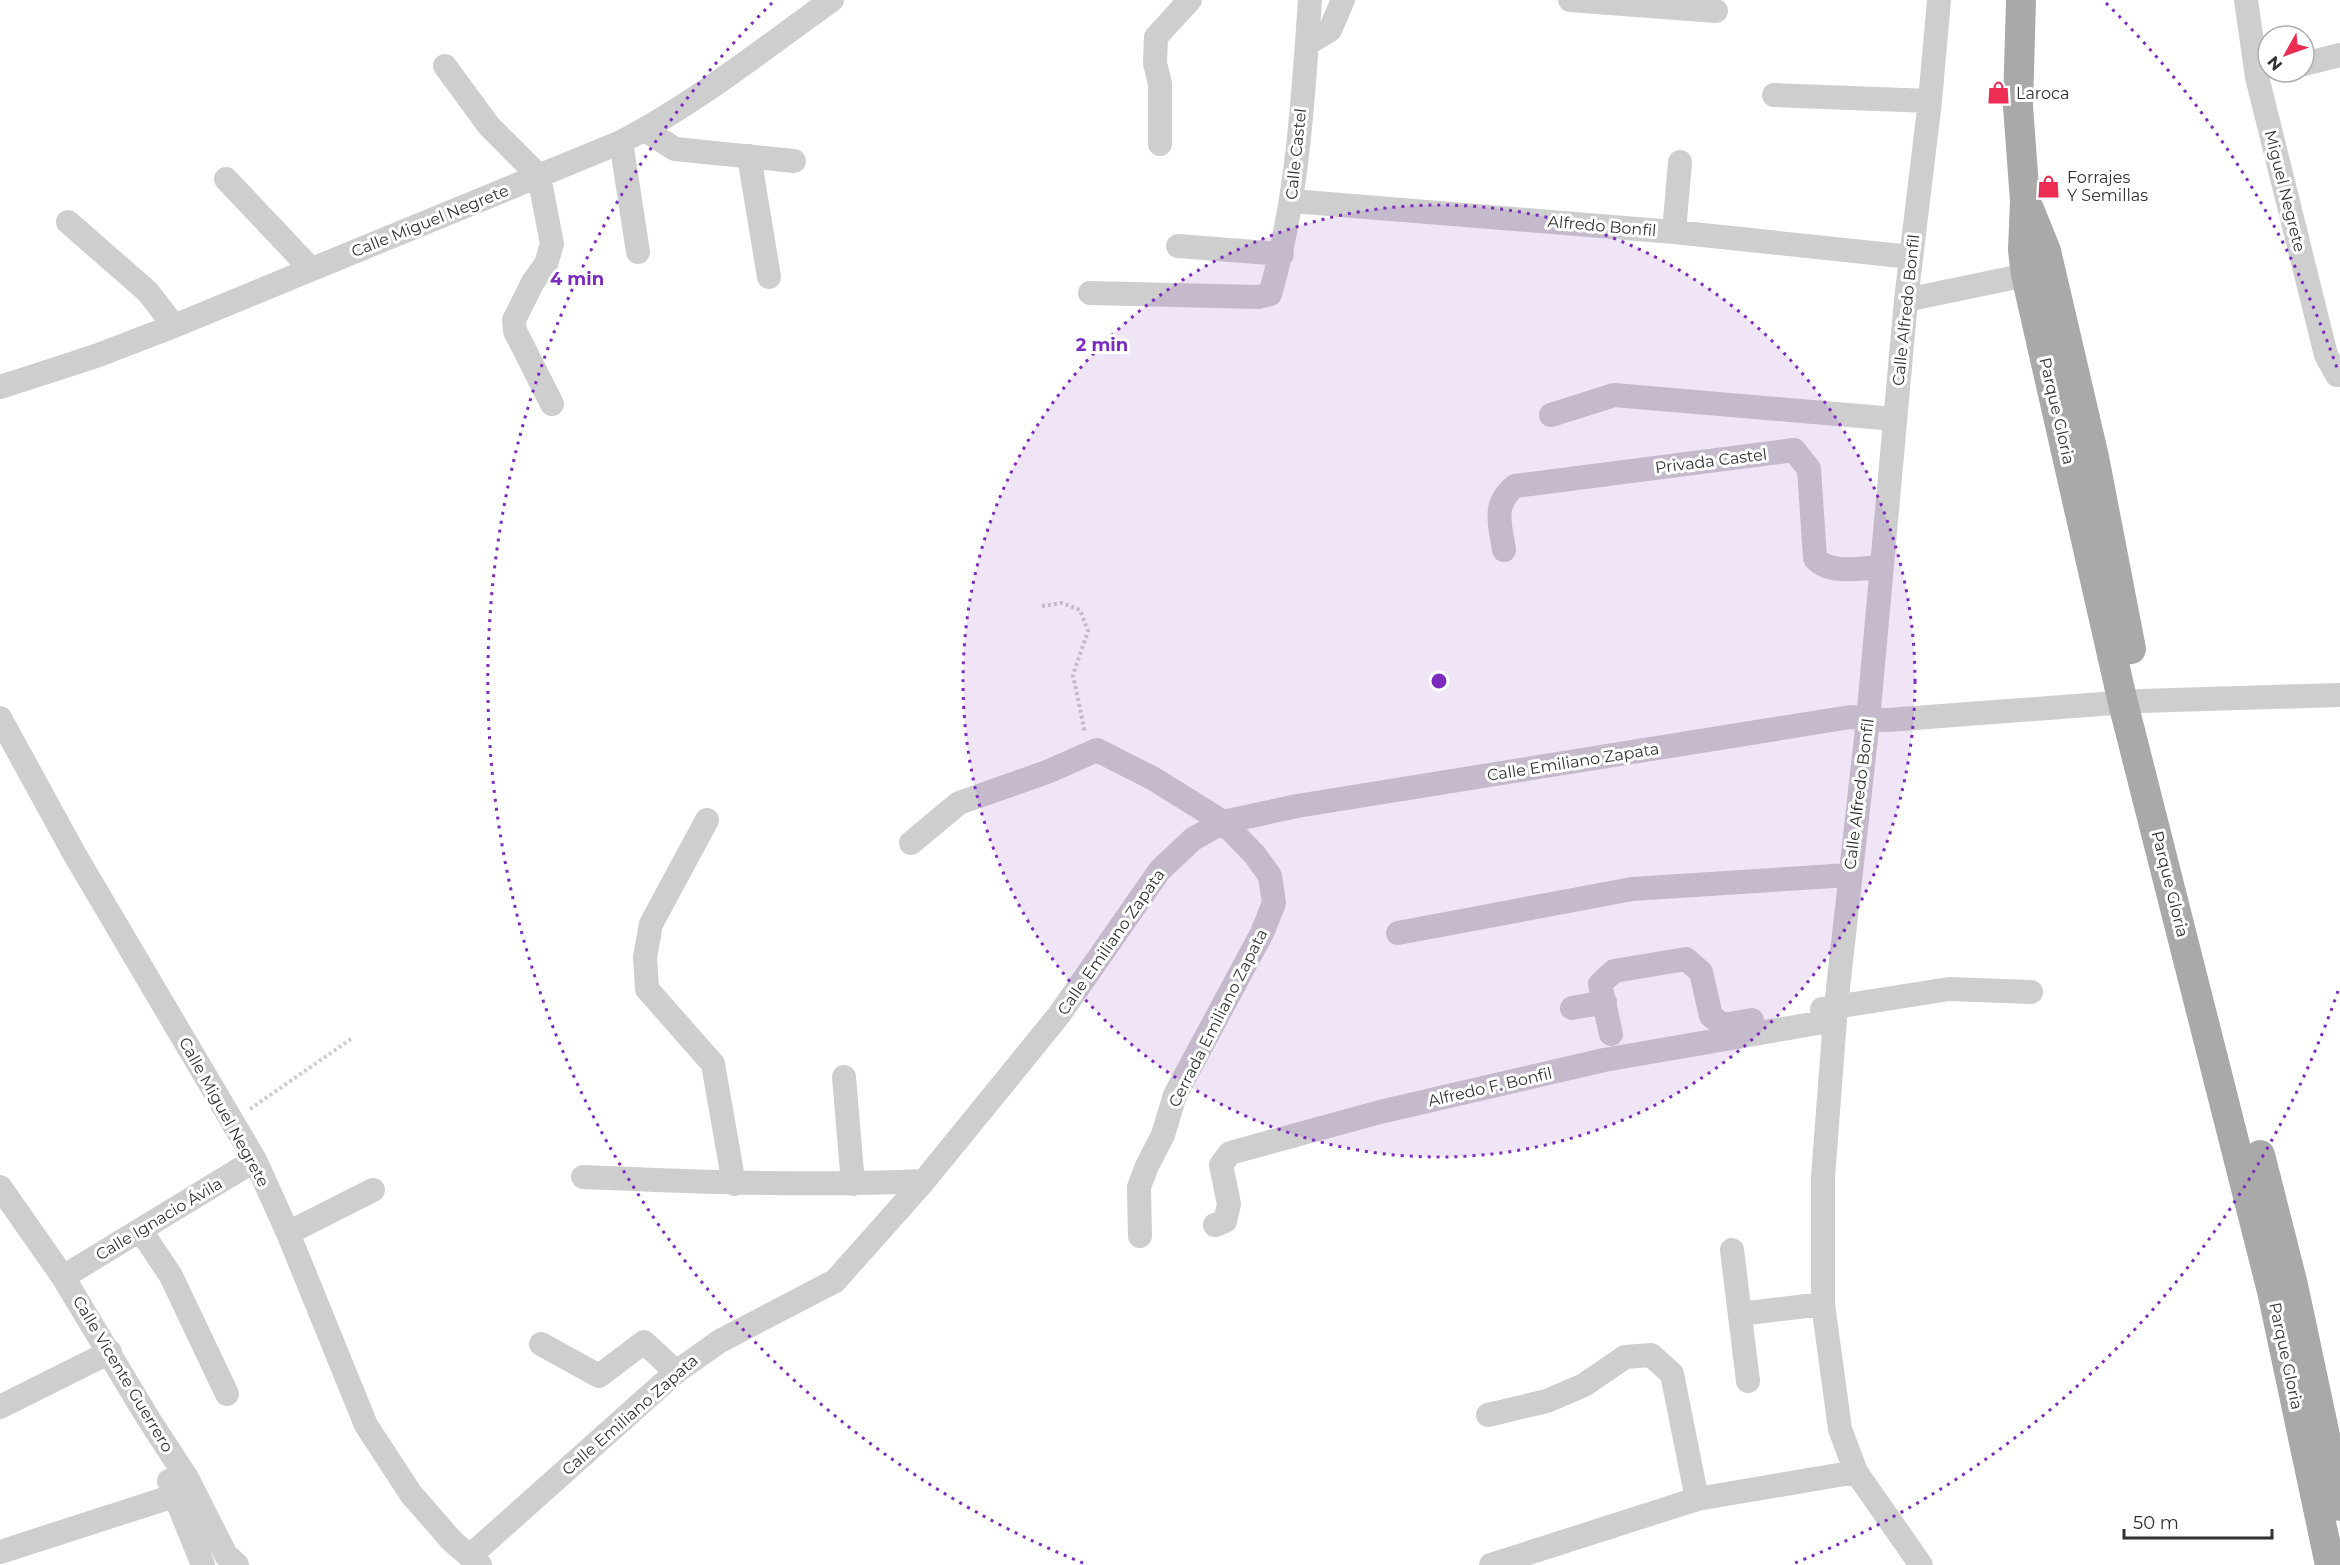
<svg xmlns="http://www.w3.org/2000/svg" width="2340" height="1565" font-family="Montserrat,sans-serif">
	<style>
		.lines { fill: none; stroke-linecap: round; stroke-linejoin: round }
		.path { stroke: #cecece; stroke-width: 4; stroke-dasharray: 3 3; stroke-linecap: butt }
		.minor { stroke: #cecece; stroke-width: 24 }
		.major { stroke: #a9a9a9; stroke-width: 30 }
		.ring { fill: none; stroke: #7b2cbf; stroke-width: 3; stroke-dasharray: 3 6 }
		.labels { text-anchor: middle; dominant-baseline: central; stroke-width: 6; stroke-linejoin: round; paint-order: stroke }
		.poi-label { font-size: 16px; fill: #313131; stroke: #fff; text-anchor: start }
		.street-label { font-size: 16px; fill: #313131; stroke: #fff }
		.centre { fill: #7b2cbf; stroke: #fff; stroke-width: 3 }
		.ring-label { font-size: 18px; text-anchor: middle; font-weight: bold; fill: #7b2cbf; stroke: #fff; stroke-width: 6; stroke-linejoin: round; paint-order: stroke }
	</style>
	<rect width="100%" height="100%" fill="#fff"/>
	<g class="lines">
		<!-- path -->
		<path class="path" d="M1042 606 1062 603 1080 610 1088 631 1073 675 1085 733
			M250 1109 351 1039"/>
		<!-- minor -->
		<path class="minor" d="M1570 0 1716 11
			M2246 0 2257 77 2326 355 2337 375H2340
			M1307 44 1330 30 1343 0
			M2304 64 2340 55
			M445 66 489 126 539 176 552 244 546 264 533 282 514 320 515 331 552 404
			M1774 95 1930 101
			M645 130 675 149 794 161
			M621 142 638 252
			M1160 144V84L1155 63 1156 37 1190 0
			M749 156 769 277
			M226 179 311 269
			M1292 201 1674 232 1911 257
			M68 222 148 292 174 326
			M1674 232 1680 162
			M1178 246 1282 254
			M1090 293 1258 297 1270 294C1298 199 1303 98 1310 0
			M1906 300 2026 275
			M0 387 96 356 174 326 621 142C696 103 763 49 832 0
			M1551 415 1614 395 1895 419
			M1504 550C1500 523 1492 505 1515 486L1794 450 1809 469 1815 558C1829 575 1861 568 1881 567
			M0 718 75 855 255 1160 288 1233 366 1425 411 1494 452 1541 480 1565
			M707 820 651 924 645 957 647 989 713 1064 734 1184
			M911 843 959 803 1047 772 1097 750 1154 779 1223 822 1255 855 1270 876 1274 903 1262 933 1175 1095 1163 1135 1147 1166 1139 1187 1140 1236
			M1398 933 1632 889 1849 875
			M1572 1008 1605 1002
			M1822 1009 1949 989 2031 992
			M1611 1034 1600 984 1614 971 1686 959 1701 972 1711 1016 1723 1025 1752 1020
			M844 1077 853 1184
			M583 1177C697 1182 810 1186 924 1181
			M0 1187 63 1277 148 1418 187 1478 226 1555 237 1565
			M1215 1225 1225 1221 1229 1204 1221 1165 1230 1153 1380 1112 1604 1060 1835 1020
			M141 1231 171 1276 227 1394
			M288 1233 373 1190
			M1732 1250 1748 1381
			M63 1277 255 1160
			M1740 1314 1823 1304
			M541 1344 599 1376 644 1342 676 1372
			M0 1407 110 1352
			M1488 1415 1547 1401 1584 1385 1625 1357 1651 1355 1672 1374 1697 1499
			M169 1481 203 1565
			M0 1552 174 1496
			M470 1556 676 1372 720 1341 835 1281 924 1181 1059 1015 1160 870 1193 839 1223 822 1297 806 1850 717 1888 720 2141 701 2340 695
			M1491 1565 1697 1499 1856 1472
			M1921 1565 1856 1472 1840 1429 1823 1304V1177L1836 1006 1868 720 1906 300 1930 101 1939 0"/>
		<!-- major -->
		<path class="major" d="M2021 0 2018 106 2025 201 2023 250 2026 275 2123 703 2272 1291 2330 1565
			M2029 209 2046 251 2094 457 2131 649
			M2260 1155 2293 1285 2340 1506"/>
	</g>
	<!-- distance rings -->
	<circle cx="1439" cy="681" r="476" fill="#7b2cbf" fill-opacity=".12"/>
	<g class="ring">
		<circle cx="1439" cy="681" r="476"/>
		<path d="M2338 991A951 951 0 0 1 1795 1563M1083 1563A951 951 0 0 1 772 3M2106 3A951 951 0 0 1 2338 371"/>
	</g>
	<!-- icons -->
	<defs>
		<symbol id="shop-bare" viewBox="-9 -9 18 18"><path d="M-5-2.5h2.3a2.7 3.5 0 0 1 5.4 0H5L5.5 6h-11ZM-1.5-2.5h3a1.5 2.3 0 0 0-3 0Z" fill="#ed2e54" stroke="#fff" stroke-width="2.5" paint-order="stroke"/></symbol>
	</defs>
	<g fill-rule="evenodd">
		<use href="#shop-bare" x="1982" y="76" width="33" height="33"/>
		<use href="#shop-bare" x="2032" y="170" width="33" height="33"/>
	</g>
	<g class="labels">
		<!-- poi labels -->
		<g class="poi-label">
			<text x="2016" y="93">Laroca</text>
			<text x="2067" y="177">Forrajes<tspan x="2067" dy="18">Y Semillas</tspan></text>
		</g>
		<!-- street labels -->
		<g class="street-label">
			<text transform="translate(1296 154) rotate(-84)">Calle Castel</text>
			<text transform="translate(2285 191) rotate(76)">Miguel Negrete</text>
			<text transform="translate(430 221) rotate(-22)">Calle Miguel Negrete</text>
			<text transform="translate(1602 226) rotate(5)">Alfredo Bonfil</text>
			<text transform="translate(1906 310) rotate(-84)">Calle Alfredo Bonfil</text>
			<text transform="translate(2057 411) rotate(77)">Parque Gloria</text>
			<text transform="translate(1711 461) rotate(-7)">Privada Castel</text>
			<text transform="translate(1573 762) rotate(-9)">Calle Emiliano Zapata</text>
			<text transform="translate(1859 794) rotate(-83)">Calle Alfredo Bonfil</text>
			<text transform="translate(2170 884) rotate(76)">Parque Gloria</text>
			<text transform="translate(1111 942) rotate(-55)">Calle Emiliano Zapata</text>
			<text transform="translate(1218 1018) rotate(-63)">Cerrada Emiliano Zapata</text>
			<text transform="translate(1490 1087) rotate(-13)">Alfredo F. Bonfil</text>
			<text transform="translate(224 1112) rotate(61)">Calle Miguel Negrete</text>
			<text transform="translate(159 1219) rotate(-31)">Calle Ignacio Ávila</text>
			<text transform="translate(2286 1356) rotate(78)">Parque Gloria</text>
			<text transform="translate(123 1374) rotate(59)">Calle Vicente Guerrero</text>
			<text transform="translate(630 1415) rotate(-41)">Calle Emiliano Zapata</text>
		</g>
	</g>
	<circle cx="1439" cy="681" r="9" class="centre"/>
	<g class="ring-label">
		<text x="577" y="285">4 min</text>
		<text x="1102" y="351">2 min</text>
	</g>
	<!-- north arrow -->
	<g transform="translate(2286 54) rotate(230)"><circle r="28" fill="#ffffff" stroke="#adadad" stroke-width="1.5"/>
	<path d="M0-4.5L10 22L0 15L-10 22Z" fill="#ed2e54"/>
	<text y="-9" font-size="16" font-weight="bold" text-anchor="middle" fill="#313131">N</text>
	</g>
	<!-- scale -->
	<path d="M2124 1529v9h148v-9" fill="none" stroke="#313131" stroke-width="3"/>
	<text x="2133" y="1529" font-size="18" fill="#313131" stroke="#ffffff" stroke-width="4.5" paint-order="stroke">50 m</text>
</svg>
